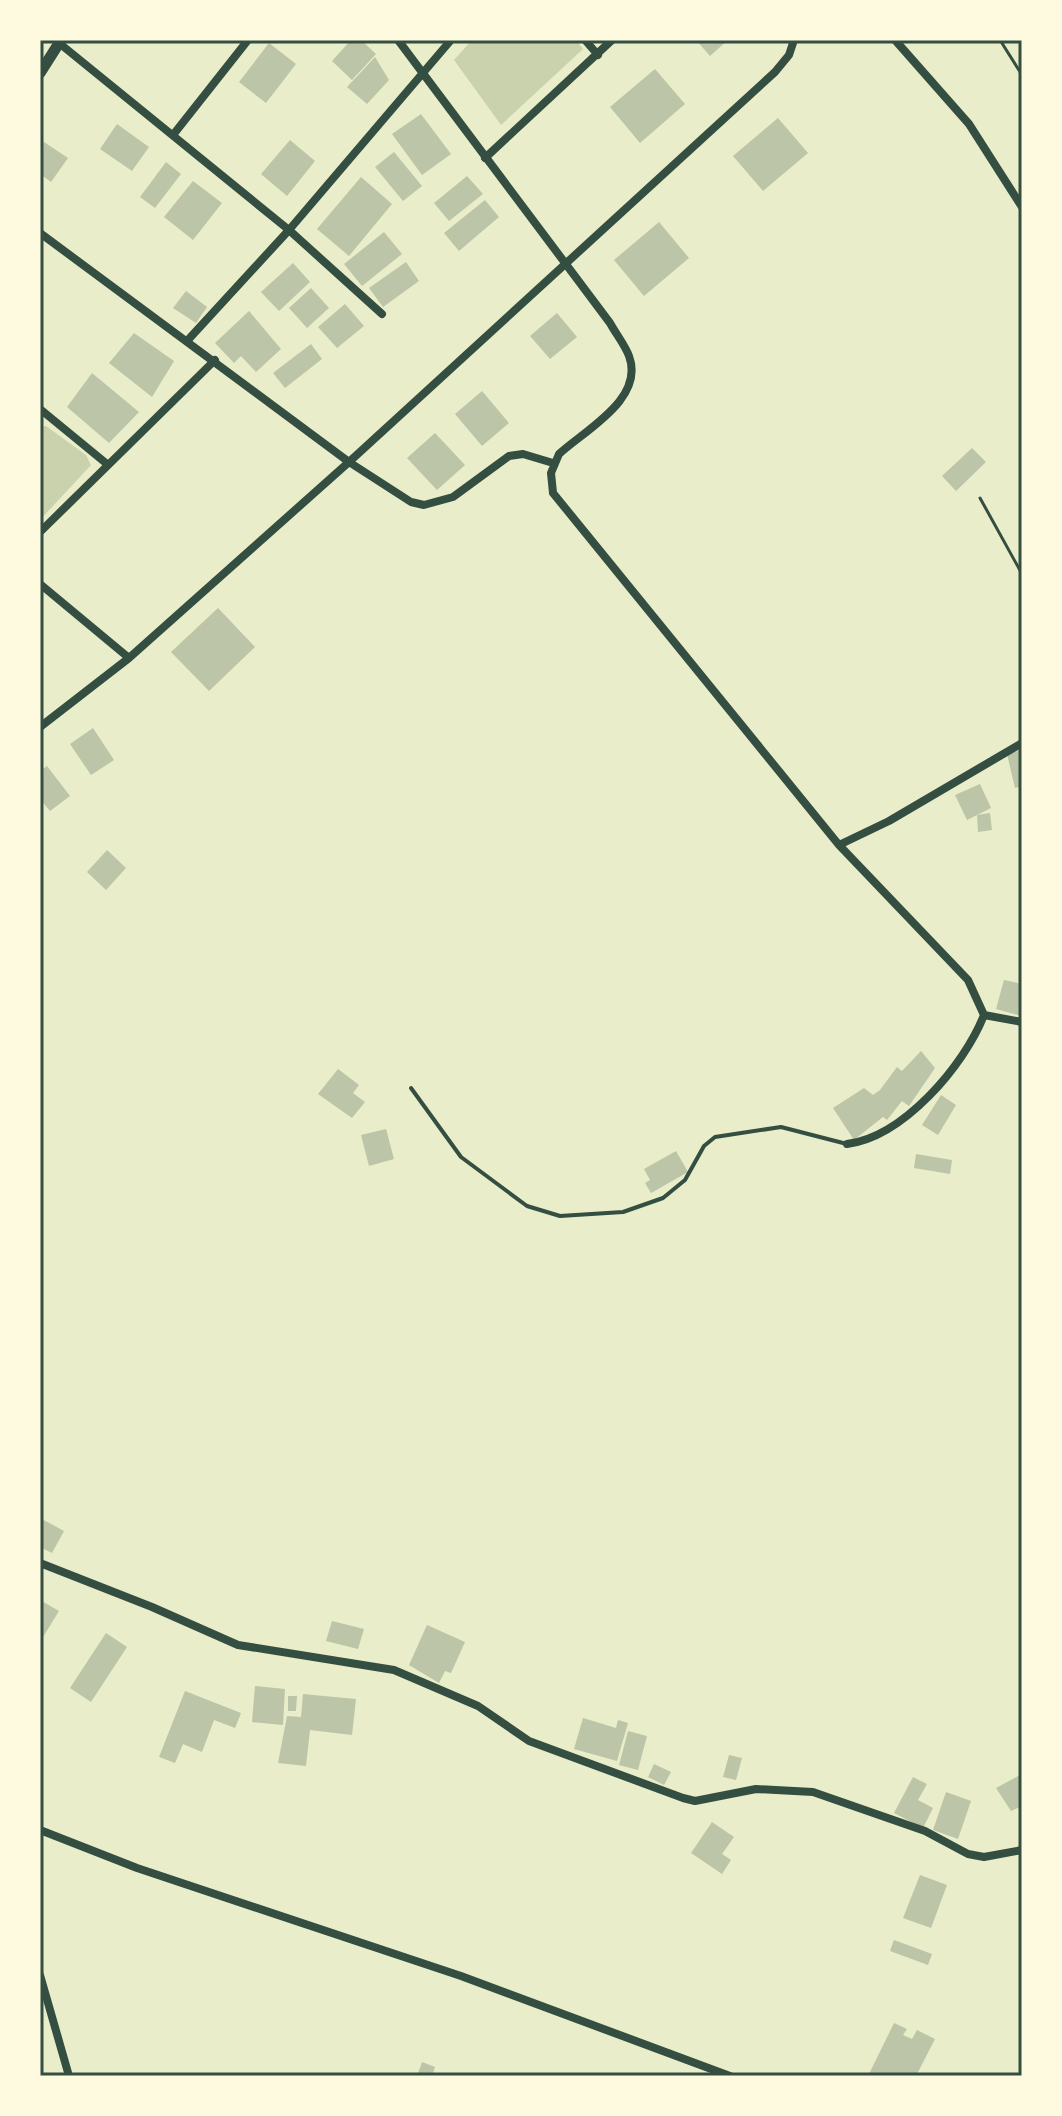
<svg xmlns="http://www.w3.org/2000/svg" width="1062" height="2116" font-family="Roboto,sans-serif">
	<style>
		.green { fill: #cad2ad }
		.building { fill: #bcc5a7 }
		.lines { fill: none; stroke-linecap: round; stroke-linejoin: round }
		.path { stroke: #344e41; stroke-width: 3 }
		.service { stroke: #344e41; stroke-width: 4 }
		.minor { stroke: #344e41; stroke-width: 8 }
		.tertiary { stroke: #344e41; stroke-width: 11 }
		.neatline { fill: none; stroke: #344e41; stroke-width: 3 }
	</style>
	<rect width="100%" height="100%" fill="#e9edc9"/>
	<!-- green -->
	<path class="green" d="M472 40H576L583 49 501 125 454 60Z
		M46 426 86 455 91 465 40 520V427Z"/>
	<!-- building -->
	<path class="building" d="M351 40H361L376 54 352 80 332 61Z
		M696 40H728L710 56Z
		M269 43 296 64 266 103 239 82Z
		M375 57 389 80 367 104 347 87Z
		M655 69 685 104 640 143 610 107Z
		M421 114 451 154 422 175 392 134Z
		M778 118 808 153 763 191 733 156Z
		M117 124 149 147 132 171 100 149Z
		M290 140 315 161 287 196 261 174Z
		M44 142 68 158 51 182 40 174V147Z
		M394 152 422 186 403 201 375 167Z
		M166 162 181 174 155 208 140 197Z
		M467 176 483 194 449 221 434 203Z
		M361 177 392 204 349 256 317 229Z
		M193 181 222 203 193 240 164 217Z
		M485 200 499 217 459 251 444 233Z
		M659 222 689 258 644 296 614 260Z
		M384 232 402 254 362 286 344 264Z
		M406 262 419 281 383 307 369 288Z
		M293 263 310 282 279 311 261 292Z
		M311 288 329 308 307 328 289 308Z
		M186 291 207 307 196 323 173 308Z
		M345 304 364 326 337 348 318 327Z
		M249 311 281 349 256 372 241 356 234 363 215 343Z
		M557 313 577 337 550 359 530 336Z
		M134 333 174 361 152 397 109 363Z
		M311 344 322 359 285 388 273 373Z
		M92 373 139 412 109 443 67 407Z
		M482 391 509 423 482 446 455 414Z
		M435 433 465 465 437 490 407 458Z
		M972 448 986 462 956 491 942 476Z
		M218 608 255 647 209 691 171 652Z
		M93 728 114 760 91 775 70 744Z
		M1022 750V786L1015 788 1007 754Z
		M47 766 70 796 50 811 40 799V771Z
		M980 784 991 808 967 820 955 795Z
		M990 813 992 830 978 832 977 815Z
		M107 850 126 868 106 890 87 872Z
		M1004 980 1022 984V1016L996 1009Z
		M921 1051 935 1068 909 1106 902 1101 887 1120 883 1117 854 1140 833 1108 864 1088 873 1095 880 1090 897 1067 902 1071Z
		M338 1069 359 1085 353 1093 365 1102 352 1118 318 1094Z
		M941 1095 956 1105 938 1135 922 1125Z
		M386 1129 394 1159 369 1166 361 1135Z
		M676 1151 688 1172 651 1193 645 1183 650 1180 644 1169Z
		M916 1154 952 1160 950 1174 914 1168Z
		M40 1518 64 1531 52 1553 40 1547Z
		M40 1600 59 1611 40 1642Z
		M332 1621 364 1629 358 1649 326 1641Z
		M427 1625 465 1642 451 1673 445 1671 439 1683 409 1665Z
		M106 1633 127 1647 91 1702 70 1688Z
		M255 1686 285 1689 283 1725 252 1722Z
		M185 1691 241 1713 235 1728 214 1720 202 1752 183 1744 175 1763 159 1757Z
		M303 1694 356 1699 352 1735 310 1730 306 1766 278 1763 287 1716 301 1717Z
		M288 1696H297L296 1711H288Z
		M583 1718 616 1728 618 1720 628 1723 617 1761 574 1749Z
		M628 1731 647 1736 638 1770 619 1765Z
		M729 1755 742 1758 736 1780 723 1777Z
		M654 1764 671 1772 664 1785 648 1777Z
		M1022 1774V1806L1011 1811 996 1788Z
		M913 1777 927 1784 918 1800 933 1808 923 1828 894 1813Z
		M946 1792 971 1801 958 1839 933 1830Z
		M712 1822 734 1837 722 1854 731 1860 722 1874 691 1853Z
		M920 1875 947 1885 931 1928 903 1918Z
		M894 1940 932 1954 928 1965 890 1951Z
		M894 2023 907 2029 903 2035 912 2039 917 2030 935 2039 916 2076H868Z
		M422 2062 435 2067 432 2076H417Z"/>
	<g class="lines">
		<!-- path -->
		<path class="path" d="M1000 40 1022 75
			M980 498 1022 574"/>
		<!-- service -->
		<path class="service" d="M411 1088 461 1157 527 1206 560 1216 623 1212 663 1198 685 1180 704 1146 715 1137 781 1127 847 1144"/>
		<!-- minor -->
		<path class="minor" d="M398 40 610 323C616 334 625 345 629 356 645 399 585 430 559 454L551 473 553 493 839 845 968 980 984 1015
			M585 40 598 55
			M895 40 969 124 1022 207
			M59 43 289 230 382 314
			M173 135 248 40
			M485 158 612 40
			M40 233 349 462 411 502 424 505 453 497 509 456 523 454 553 463
			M187 341 289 230 451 40
			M40 409 107 464
			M40 532 215 360
			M40 584 129 658
			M40 727 129 658 349 462 775 72 789 55 794 40
			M839 845 889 821 1022 743
			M984 1015 1022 1022
			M847 1144C903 1137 964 1066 984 1015
			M40 1563 152 1607 238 1645 394 1670 478 1706 529 1741 683 1798 695 1801 756 1789 813 1792 925 1831 968 1854 984 1857 1022 1850
			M40 1830 137 1868 461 1976 730 2076
			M40 1975 69 2076"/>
		<!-- tertiary -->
		<path class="tertiary" d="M40 73 61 40"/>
	</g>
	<!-- border -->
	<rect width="1062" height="2116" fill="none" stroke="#fefae0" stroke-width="84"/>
	<rect x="42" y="42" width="978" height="2032" class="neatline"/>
</svg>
